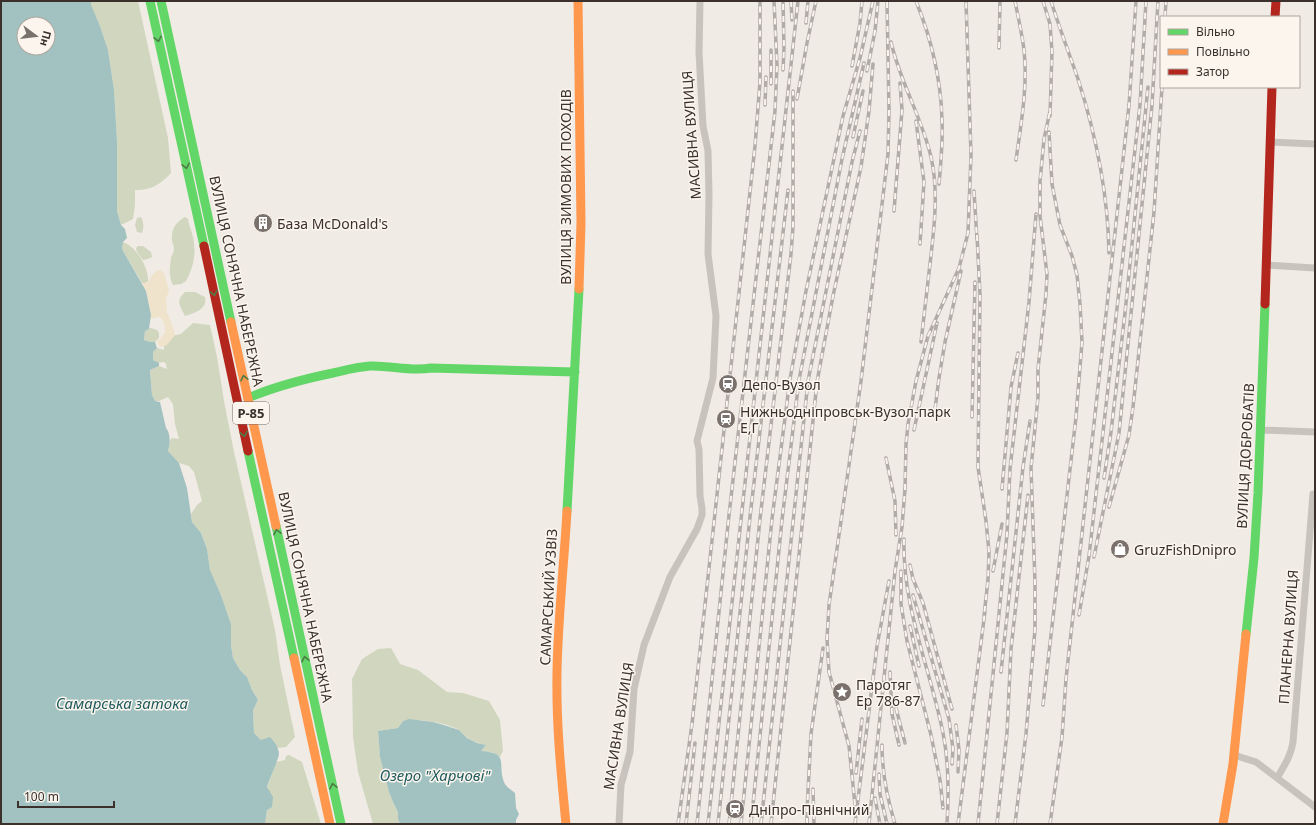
<svg xmlns="http://www.w3.org/2000/svg" width="1316" height="825" font-family="'Noto Sans',sans-serif">
	<style>
		.green { fill: #d1d6bf }
		.sand { fill: #efe3cc }
		.water { fill: #a1c2c1; fill-rule: evenodd }
		.lines { fill: none; stroke-linecap: round; stroke-linejoin: round }
		.street { stroke: #c9c3be; stroke-width: 7 }
		.fast { stroke: #63d668; stroke-width: 9 }
		.slow { stroke: #ff974d; stroke-width: 9 }
		.jam { stroke: #b3261e; stroke-width: 9 }
		.rail-casing { stroke: #b1aca8; stroke-width: 3.5 }
		.rail { stroke: #fbf5ee; stroke-width: 2; stroke-dasharray: 6; stroke-linecap: butt }
		.oneway { stroke: #4d7b46 }
		.labels { text-anchor: middle; dominant-baseline: central; stroke-width: 3; stroke-linejoin: round; paint-order: stroke }
		.shield { fill: #fbf5ee; stroke: #756b66; stroke-width: 1 }
		.shield-label { font-size: 13px; font-weight: bold; fill: #3b302b }
		.street-label { font-size: 14px; fill: #3b302b; stroke: #fbf5ee }
		.poi-label { font-size: 14px; fill: #3b302b; stroke: #fbf5ee; text-anchor: start }
		.water-label { font-size: 15px; font-style: italic; fill: #1f5a5e; stroke: #fbf5ee }
	</style>
	<rect width="100%" height="100%" fill="#f0ebe5"/>
	<!-- green -->
	<path class="green" d="M91 1H138L168 138 171 173C161 184 150 191 135 190V205L133 219 121 225 117 211V141L114 90 108 50 100 26 90 5Z
		M141 217C144 223 144 227 142 233L137 232 135 225 137 218Z
		M185 217 188 219C189 227 194 236 194 244 196 257 192 270 186 281L181 284 173 285C168 275 170 268 171 258 172 255 174 252 174 249 174 245 172 243 172 240 171 229 176 222 185 217Z
		M123 242C137 247 149 268 148 282L145 283H142L122 249Z
		M138 246H143L151 252 152 257 148 259 143 260 137 252 136 248Z
		M185 292H195L205 297C208 309 195 313 185 316 180 305 175 302 185 292Z
		M193 323 210 325 217 357 224 401 234 452 275 630 280 665 295 737 286 747 277 748 276 746 261 740 254 733 253 710 258 700 252 690 247 677 240 670 233 658 231 645V624L221 595 210 570 207 549 201 533 192 522 191 514 197 505 202 501 194 472 189 466 179 463 168 451 170 440 172 438 179 439 175 424 173 404 168 397 159 401H155L152 395 150 370 159 366 167 369 166 364 164 362 157 363 153 360V352L157 348 164 350V345L171 336 181 334Z
		M151 328 157 330 159 333V338L155 342H150L144 340 145 330Z
		M391 648 400 664 418 670 447 692 463 693 489 701 500 720 503 751 500 757 492 752 481 751 486 745C478 743 471 741 465 736 463 734 461 731 459 730 447 723 416 718 403 721L398 728 378 731 380 757 389 792 393 802 398 812V819L400 824H373L358 772 353 737 352 679 362 659 378 649Z
		M289 755 302 762 321 824H265L270 793 267 788 276 762 285 760 286 756Z"/>
	<!-- sand -->
	<path class="sand" d="M160 270 164 273 169 290 166 299 167 312 174 330 175 335 167 345 160 347 157 342C162 335 168 334 164 325 163 321 163 319 159 317L149 319C152 311 145 290 142 283 151 284 150 272 160 270Z"/>
	<!-- water -->
	<path class="water" d="M1 1H91V5L100 26 108 50 114 90 117 141V211L121 225 125 229 127 238 123 242 122 249 146 291 151 315 149 329 145 331 144 340 150 342H155L157 348 153 352V360L159 363V366L150 370 152 395 155 401 160 402 166 428C171 434 170 443 168 451L179 463 187 488 192 522 201 533 207 549 210 570 221 595 231 624V645L233 658 240 670 247 677 252 690 258 700 253 710 254 733 261 740 270 737C274 741 279 748 279 754 279 758 269 780 267 787L273 797 272 807 267 810 265 824H1ZM24 24H48V48H24Z
		M409 719 433 722 447 726 459 730 467 738 477 743 486 745 481 751C510 753 497 763 504 782 506 787 511 790 515 793L516 808 519 814 516 820V824H400L398 819V812L393 802 389 792 380 757 378 731 398 728 403 721Z"/>
	<g class="lines">
		<!-- street -->
		<path class="street" d="M1270 142 1315 144
			M1266 265 1315 268
			M1260 430 1315 432
			M1234 755 1256 762 1315 807
			M1277 778C1284 766 1291 756 1293 742L1313 494
			M619 824 621 785 630 752 634 689 644 645 670 577 697 529 702 515V508L700 496 699 449 697 441 713 378 716 316 708 254 709 195 708 151 703 126 699 52 700 1"/>
		<!-- fast -->
		<path class="fast" d="M150 1 204 246
			M161 1 231 322
			M248 398C276 386 304 379 333 373 346 370 357 367 370 366 390 365 410 372 431 368L575 372
			M248 451 294 658
			M567 511 579 289
			M276 526 341 824
			M1246 634 1254 558 1258 493 1265 304"/>
		<!-- slow -->
		<path class="slow" d="M578 1 581 223 579 289
			M231 322 276 526
			M294 658 330 824
			M566 824C561 773 556 723 557 672 558 618 564 564 567 511
			M1223 824 1233 764 1246 634"/>
		<!-- jam -->
		<path class="jam" d="M1275 17 1276 1
			M204 246 248 451
			M1265 304 1272 87"/>
		<defs>
			<path id="rail" d="M791 1 792 20
				M916 1C931 38 941 80 942 120 943 141 941 163 939 184
				M1015 1C1018 17 1022 33 1024 50 1028 86 1021 124 1016 160
				M1043 1 1050 24 1052 52 1050 116
				M1051 1C1059 27 1069 53 1078 79 1096 135 1108 194 1109 253
				M1165 17 1166 1
				M806 23 808 1
				M891 42C900 82 922 118 931 157 939 192 934 229 930 264 927 290 924 316 921 342
				M999 48 1000 1
				M852 66 860 23 862 1
				M783 70 784 48 783 1
				M867 71 875 31 878 1
				M771 84V50
				M797 99 807 43 816 1
				M765 105 766 77
				M916 121 924 182 920 244
				M853 137 863 91
				M974 191 977 240
				M894 211 902 110 900 83
				M977 235 980 295 978 467 986 521 989 552 988 580 984 616
				M935 409 939 378 945 342 961 271
				M972 417 975 282
				M914 430 937 323
				M886 458 895 501 896 535
				M1104 478 1111 432 1125 313 1148 87
				M1002 489 1011 387 1018 353
				M1109 507 1129 435 1133 407 1154 212 1162 87
				M904 539C902 606 930 668 943 733 949 763 949 793 947 824
				M1094 557 1119 433 1152 105 1158 1
				M910 565 913 579 923 603 952 709
				M901 571V604L907 641 931 735 940 780 943 808
				M993 571 1002 524
				M913 595 949 719 953 749 952 764
				M1079 615 1089 556 1140 105 1146 1
				M910 626 919 666
				M890 672 892 714 899 745
				M1001 672 1023 467 1030 421
				M1043 705 1076 417 1082 342 1080 304 1077 275 1072 256 1060 225 1052 184 1049 132
				M896 708 905 743
				M956 725 959 750 958 772
				M882 745C882 772 887 798 895 824
				M856 773 862 719
				M879 774 880 794 887 824
				M813 789 814 824
				M875 798 880 824
				M855 805 849 746 829 672 827 639 829 605 861 381 888 154 889 111 887 1
				M678 824 692 724 755 146 760 82V1
				M686 824 695 743
				M697 824 729 515 775 111 777 65 774 1
				M708 824C737 550 768 275 798 1
				M718 824 750 517 788 190
				M729 824 760 519 791 254 793 227V91
				M741 824 772 519 790 379 806 291 843 116 860 58 873 1
				M751 824 782 520 799 380 842 159 864 63
				M761 824 808 381 852 162 860 131
				M771 824 817 382 833 296 861 167 869 111 873 64
				M807 824V811L811 734 823 648
				M855 824 877 646 889 581
				M869 824 895 571 902 527 905 489 906 444 908 424 916 381 928 336 959 268 968 233 971 155 966 1
				M958 824 985 611
				M978 824 1007 534 1010 469 1029 302 1036 214
				M997 824 1007 733 1011 649 1028 495
				M1015 824 1026 734 1035 629V583L1031 468 1038 397V369L1046 294 1047 274 1040 216V181L1044 139 1050 111
				M1050 824 1062 737 1066 679 1129 105 1136 1"/>
		</defs>
		<!-- rail casing -->
		<use href="#rail" class="rail-casing"/>
		<!-- rail -->
		<use href="#rail" class="rail"/>
	</g>
	<!-- one-way arrows -->
	<defs><path id="oneway-chevron" d="M-2-3.5L2.5 0L-2 3.5" fill="none" stroke-width="1.6" stroke-linecap="round" stroke-linejoin="round"/></defs>
	<g class="oneway">
		<use href="#oneway-chevron" transform="translate(158 39) rotate(78)"/>
		<use href="#oneway-chevron" transform="translate(186 166) rotate(78)"/>
		<use href="#oneway-chevron" transform="translate(214 293) rotate(77)"/>
		<use href="#oneway-chevron" transform="translate(244 378) rotate(-102)"/>
		<use href="#oneway-chevron" transform="translate(244 434) rotate(78)"/>
		<use href="#oneway-chevron" transform="translate(277 532) rotate(-102)"/>
		<use href="#oneway-chevron" transform="translate(305 659) rotate(-102)"/>
		<use href="#oneway-chevron" transform="translate(333 786) rotate(-102)"/>
	</g>
	<!-- icons -->
	<defs>
		<symbol id="building-disc" viewBox="-11 -11 22 22"><circle r="9.5" fill="#7a716c" stroke="#fbf5ee"/><path d="M-4-6H4V6H1V3H-1V6H-4ZM-2.5-4.3h1.7v1.8h-1.7ZM.8-4.3h1.7v1.8H.8ZM-2.5-1h1.7V.8h-1.7ZM.8-1h1.7V.8H.8Z" fill="#fff"/></symbol>
		<symbol id="station-disc" viewBox="-11 -11 22 22"><circle r="9.5" fill="#7a716c" stroke="#fbf5ee"/><path d="M-3-6H3Q5-6 5-4V2Q5 4 3 4L4.5 6H3L1.5 4h-3L-3 6H-4.5L-3 4Q-5 4-5 2V-4Q-5-6-3-6ZM-3.5-4v3h7v-3ZM-3.5 1v1.5H-2V1ZM2 1v1.5H3.5V1Z" fill="#fff"/></symbol>
		<symbol id="shop-disc" viewBox="-11 -11 22 22"><circle r="9.5" fill="#7a716c" stroke="#fbf5ee"/><path d="M-5-2.5h2.3a2.7 3.5 0 0 1 5.4 0H5L5.5 6h-11ZM-1.5-2.5h3a1.5 2.3 0 0 0-3 0Z" fill="#fff"/></symbol>
		<symbol id="sight-disc" viewBox="-11 -11 22 22"><circle r="9.5" fill="#7a716c" stroke="#fbf5ee"/><path d="M0-6L1.8-2.2L6-1.7L2.9 1.2L3.7 5.4L0 3.3L-3.7 5.4L-2.9 1.2L-6-1.7L-1.8-2.2Z" fill="#fff"/></symbol>
	</defs>
	<g fill-rule="evenodd">
		<use href="#building-disc" x="252" y="212" width="22" height="22"/>
		<use href="#station-disc" x="717" y="373" width="22" height="22"/>
		<use href="#station-disc" x="715" y="408" width="22" height="22"/>
		<use href="#shop-disc" x="1109" y="538" width="22" height="22"/>
		<use href="#sight-disc" x="831" y="681" width="22" height="22"/>
		<use href="#station-disc" x="724" y="798" width="22" height="22"/>
	</g>
	<g class="labels">
		<!-- shield labels -->
		<rect class="shield" x="233" y="402" width="36" height="22" rx="3"/>
		<g class="shield-label">
			<text x="251" y="413">Р-85</text>
		</g>
		<!-- street labels -->
		<g class="street-label">
			<text transform="translate(691 135) rotate(-94)">МАСИВНА ВУЛИЦЯ</text>
			<text transform="translate(565 187) rotate(-90)">ВУЛИЦЯ ЗИМОВИХ ПОХОДІВ</text>
			<text transform="translate(237 281) rotate(78)">ВУЛИЦЯ СОНЯЧНА НАБЕРЕЖНА</text>
			<text transform="translate(1245 456) rotate(-87)">ВУЛИЦЯ ДОБРОБАТІВ</text>
			<text transform="translate(306 597) rotate(78)">ВУЛИЦЯ СОНЯЧНА НАБЕРЕЖНА</text>
			<text transform="translate(548 597) rotate(-87)">САМАРСЬКИЙ УЗВІЗ</text>
			<text transform="translate(1288 637) rotate(-86)">ПЛАНЕРНА ВУЛИЦЯ</text>
			<text transform="translate(618 726) rotate(-81)">МАСИВНА ВУЛИЦЯ</text>
		</g>
		<!-- poi labels -->
		<g class="poi-label">
			<text x="277" y="223">База McDonald's</text>
			<text x="742" y="384">Депо-Вузол</text>
			<text x="740" y="411">Нижньодніпровськ-Вузол-парк<tspan x="740" dy="16">Е,Г</tspan></text>
			<text x="1134" y="549">GruzFishDnipro</text>
			<text x="856" y="684">Паротяг<tspan x="856" dy="16">Ер 786-87</tspan></text>
			<text x="749" y="809">Дніпро-Північний</text>
		</g>
		<!-- water labels -->
		<g class="water-label">
			<text x="122" y="703">Самарська затока</text>
			<text x="435" y="775">Озеро "Харчові"</text>
		</g>
	</g>
	<!-- border -->
	<rect width="1316" height="825" fill="none" stroke="#3b302b" stroke-width="4"/>
	<!-- legend -->
	<rect x="1160" y="16" width="140" height="72" fill="#fbf5ee" stroke="#aea6a0"/>
	<rect x="1168" y="29" width="20" height="6" fill="#63d668" stroke="#aea6a0"/>
	<text x="1196" y="36" font-size="12" fill="#3b302b">Вільно</text>
	<rect x="1168" y="49" width="20" height="6" fill="#ff974d" stroke="#aea6a0"/>
	<text x="1196" y="56" font-size="12" fill="#3b302b">Повільно</text>
	<rect x="1168" y="69" width="20" height="6" fill="#b3261e" stroke="#aea6a0"/>
	<text x="1196" y="76" font-size="12" fill="#3b302b">Затор</text>
	<!-- north arrow -->
	<g transform="translate(36 36) rotate(105)"><circle r="19" fill="#fbf5ee" stroke="#aea6a0"/>
	<path d="M0-3L7 15L0 10L-7 15Z" fill="#7a716c"/>
	<text y="-6" font-size="11" font-weight="bold" text-anchor="middle" fill="#3b302b">Пн</text>
	</g>
	<!-- scale -->
	<path d="M18 801v6h96v-6" fill="none" stroke="#3b302b" stroke-width="2"/>
	<text x="24" y="801" font-size="12" fill="#3b302b" stroke="#fbf5ee" stroke-width="3" paint-order="stroke">100 m</text>
</svg>
